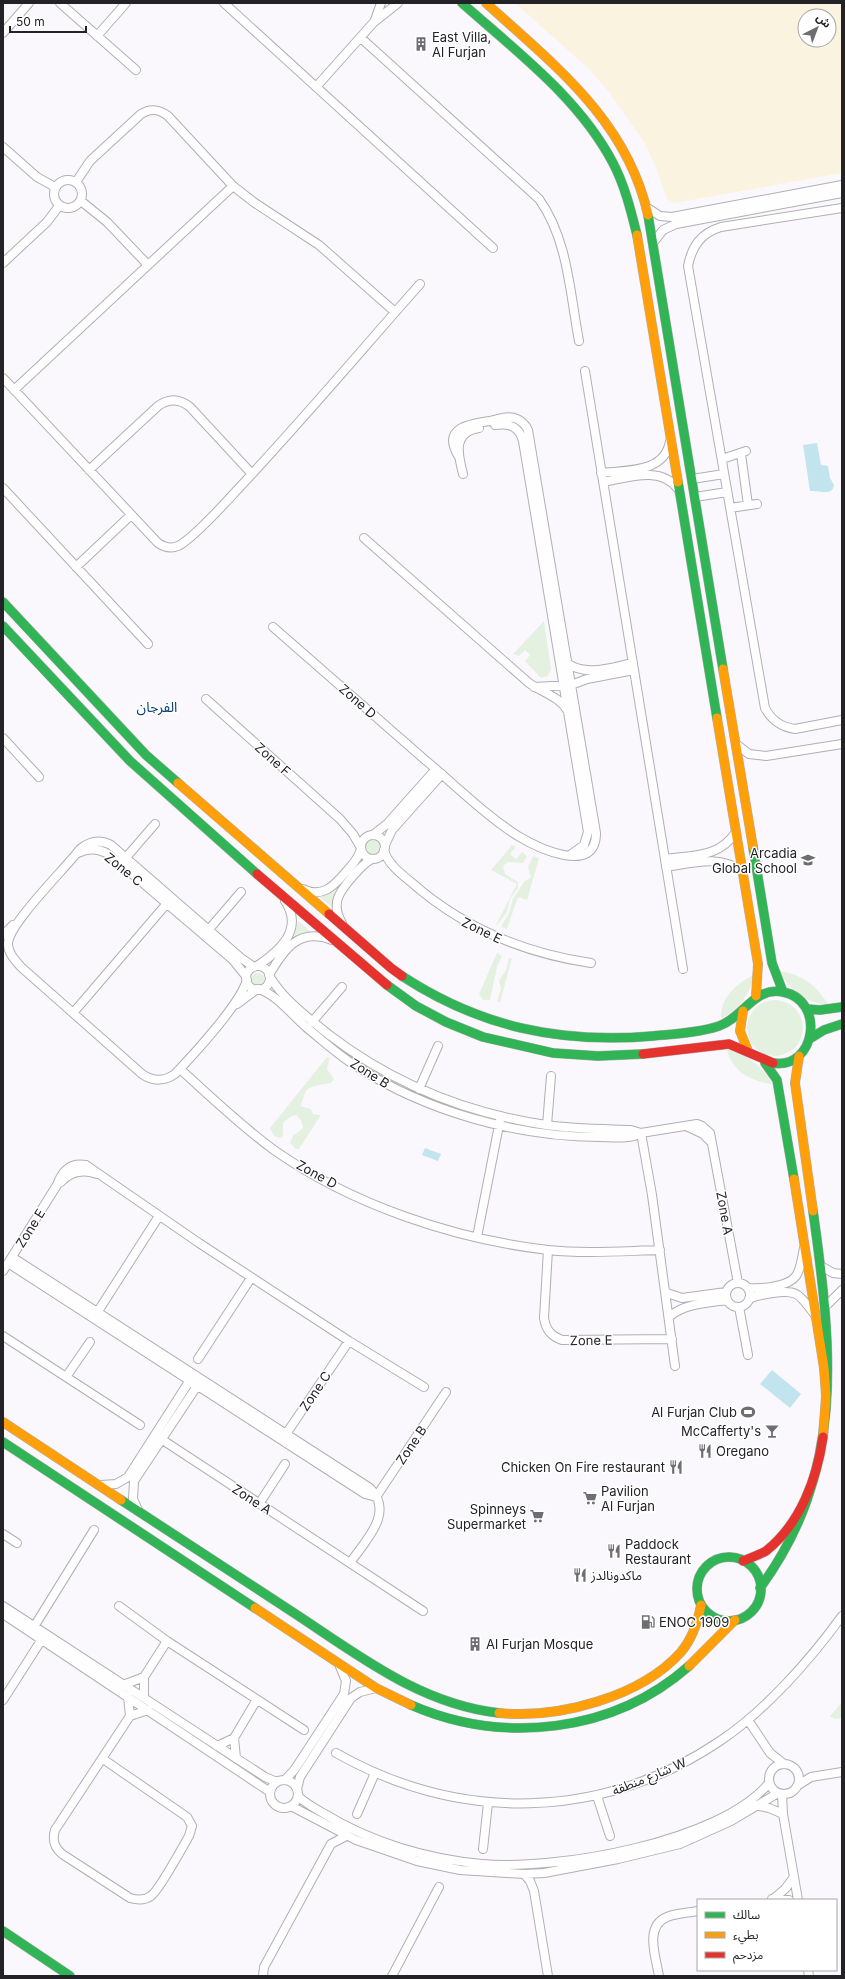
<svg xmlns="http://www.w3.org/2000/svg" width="845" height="1979" font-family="Inter,'Noto Sans Arabic',sans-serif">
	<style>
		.green { fill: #e4f1e1 }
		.sand { fill: #f9f3e0; fill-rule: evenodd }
		.water { fill: #c1e4ee }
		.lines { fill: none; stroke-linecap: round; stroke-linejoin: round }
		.street-casing { stroke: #b1afb3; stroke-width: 10 }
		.fast-casing { stroke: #b1afb3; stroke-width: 10 }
		.slow-casing { stroke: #b1afb3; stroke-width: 10 }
		.jam-casing { stroke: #b1afb3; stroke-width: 10 }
		.street { stroke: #fefeff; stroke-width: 8 }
		.fast { stroke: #30b455; stroke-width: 9 }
		.slow { stroke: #ff9f0a; stroke-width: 9 }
		.jam { stroke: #e5322d; stroke-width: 9 }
		.labels { text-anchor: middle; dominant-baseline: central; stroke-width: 3; stroke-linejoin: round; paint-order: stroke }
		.poi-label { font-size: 13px; fill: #232226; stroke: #fff; text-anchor: start }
		.street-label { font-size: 13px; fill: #232226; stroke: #fff }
		.neighbourhood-label { font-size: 14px; fill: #094273; stroke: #fff }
	</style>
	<rect width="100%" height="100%" fill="#faf8fd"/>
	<!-- green -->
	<path class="green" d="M544 621 551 669 548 676 541 678 525 661 530 655 525 650 519 656 513 654Z
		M364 847a8 8 0 1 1 16 0a8 8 0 1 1-16 0Z
		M512 845 516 847 510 854 516 859 522 852 527 856 523 863 508 862 503 866 505 874 518 882V888L510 899 507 912 497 925H496L517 884 491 870Z
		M533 856 539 858 527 900 518 897 507 929 501 927 509 913 513 899 524 882 531 877 528 867Z
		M335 891 332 907 320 897 327 895Z
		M298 921 311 932 294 939Z
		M497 953 502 956 497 967 490 1000H483L479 994Z
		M509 958H512L500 1003 497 1001 501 989 499 981 506 970Z
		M779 971C802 974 816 985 828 1004 809 1006 786 986 779 971Z
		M251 980a7 7 0 1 1 14 0a7 7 0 1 1-14 0Z
		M754 975C750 995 739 1009 721 1019 720 998 736 983 754 975Z
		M747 1028a28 28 0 1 1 56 0a28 28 0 1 1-56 0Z
		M727 1049C745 1053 764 1067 772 1084 752 1081 731 1072 727 1049Z
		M327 1057 330 1058 327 1069 334 1079 331 1083C323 1085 308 1085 305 1093 303 1098 303 1101 300 1106L311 1109 313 1114 321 1115 299 1149H296L290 1143 293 1136 303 1128 301 1120 296 1115 290 1117 283 1123V1136L280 1138 274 1136 270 1128Z
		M842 1702V1718L835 1719 830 1716Z"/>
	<!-- sand -->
	<path class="sand" d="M515 3H842V173L674 203 667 199 656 167 644 142 609 92 589 69ZM805 16H829V40H805Z"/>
	<!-- water -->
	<path class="water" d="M817 443 821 465 828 466 830 478 834 485C832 497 820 490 810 491L803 445Z
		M425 1148 441 1154 438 1161 422 1155Z
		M772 1370 801 1394 790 1408 760 1384Z"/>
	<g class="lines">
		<defs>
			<path id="street" d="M60 3 136 70
				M224 3 493 248
				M375 20 381 3
				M3 33 29 3
				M97 36 126 3
				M361 38 539 199C568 239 570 294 579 341
				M316 87 374 22 398 3
				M3 147 37 177 55 187
				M54 194a14 14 0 1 1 28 0a14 14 0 1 1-28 0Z
				M76 182 90 161 141 114C151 108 159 109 168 116L233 186 255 203 319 245 395 312
				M81 201 107 222 148 265
				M646 207 660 216 672 217 842 185
				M842 208 721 227C701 233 692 246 688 266L765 708C772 721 781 727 795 729L842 720
				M653 243 663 230 676 224 842 193
				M3 263 47 222 59 206
				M585 371 683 969
				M3 378 158 543C164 547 171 549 178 546 193 539 225 503 238 489 300 423 359 353 420 284
				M14 390 233 186
				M495 425C509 423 519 426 523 441L588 832 584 845 570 855
				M741 454 748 505
				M722 459 746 451
				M89 470 158 406C169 398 180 399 190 407L252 474
				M601 473C627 470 665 473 670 441
				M463 474C458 455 452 432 479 428
				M692 479 724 474
				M603 482C627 478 661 465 678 489
				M3 488 148 644
				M695 497 727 492
				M730 508 757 504
				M364 538 529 683C541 692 559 696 567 710
				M76 567 131 515
				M273 627C323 671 374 715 424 759 454 784 485 815 518 836 538 848 596 876 596 833L528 430C526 426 522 421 517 419 509 415 498 419 490 421 468 424 441 428 459 457
				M567 663C586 677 612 667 633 663
				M534 687 571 685 587 679 634 670
				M206 699 340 819 353 834 361 848
				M3 738 39 777
				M736 744 749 754 766 756 842 744
				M361 847a12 12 0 1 1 24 0a12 12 0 1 1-24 0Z
				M373 835 387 824 436 769
				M385 845 392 830 442 774
				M384 850C387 863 401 874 411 882 463 928 523 953 591 963
				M78 853C89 847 100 849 110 855L233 960 246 976
				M665 859C693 855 719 858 736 832
				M123 861 155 824
				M666 867C693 863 719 854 743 872
				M303 889C322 898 333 887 345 873 352 865 358 859 361 849
				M342 923C330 903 340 891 353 876 359 869 364 863 372 859
				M205 934 241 892
				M3 935 13 925
				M257 966C280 951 304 929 285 901
				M246 978a12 12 0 1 1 24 0a12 12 0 1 1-24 0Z
				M269 975C284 949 299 927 332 940
				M247 980C240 1004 194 1054 175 1074 165 1081 153 1082 142 1074L21 967C15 960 8 953 8 944 8 924 66 868 80 849 90 841 100 839 111 845L241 958 254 967
				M259 989C278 996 291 1014 306 1027 322 1040 338 1055 356 1066 425 1111 517 1137 599 1137 613 1137 629 1140 641 1133L631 1130C603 1129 574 1129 546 1125 465 1113 393 1084 328 1034 307 1017 284 1000 270 977
				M237 1004 257 989
				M73 1013 169 901
				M312 1022 342 987
				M180 1069C211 1097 241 1126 274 1150 352 1205 454 1239 548 1250 585 1254 622 1251 660 1250
				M419 1089 438 1046
				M547 1125 551 1076
				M688 1127 703 1134 710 1141
				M61 1182C71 1171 83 1169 97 1174
				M477 1237 500 1120
				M548 1250 544 1318C546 1330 551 1336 562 1340L672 1339
				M12 1257 370 1488C395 1513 365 1541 350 1563
				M8 1263 365 1494 376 1497
				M821 1266 833 1273 842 1274
				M3 1271 57 1185C62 1171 70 1162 86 1165L199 1243 349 1341 424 1387
				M726 1295a12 12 0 1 1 24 0a12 12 0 1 1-24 0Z
				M748 1288C761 1289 788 1287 796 1276 801 1269 802 1257 804 1248
				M667 1293 682 1298 726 1292
				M749 1299C757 1295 765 1294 773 1293 801 1289 800 1297 816 1316
				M828 1304 842 1290
				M739 1307 748 1355
				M95 1316 159 1216
				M670 1316C686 1303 708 1303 727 1300
				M3 1336 140 1425
				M198 1359 251 1278
				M675 1366 652 1195 641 1133 697 1124 702 1126 710 1133 738 1283
				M66 1377 90 1342
				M155 1435 423 1611
				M284 1437 349 1341
				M101 1485 116 1484 128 1477 192 1377
				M376 1497 446 1392
				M259 1504 285 1464
				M138 1510 133 1499 134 1481 199 1383
				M3 1534 17 1543
				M3 1606 265 1777 277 1782
				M119 1606 167 1641 304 1730
				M3 1614 270 1792
				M32 1630 94 1530
				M123 1685 144 1677
				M128 1696 130 1716
				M144 1698V1677L167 1641
				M3 1700 44 1636
				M748 1720 770 1753 784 1764
				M234 1738 236 1758
				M217 1746 234 1738 256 1701
				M336 1753C460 1823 601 1821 720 1741 766 1710 810 1660 842 1616
				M103 1759 187 1817 192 1826 189 1836C182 1848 160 1889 151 1896 144 1901 137 1900 130 1898L62 1854C54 1847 52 1840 55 1830L130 1716 148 1710
				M769 1779a15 15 0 1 1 30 0a15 15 0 1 1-30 0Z
				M285 1780 295 1769 344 1694 346 1681 339 1664
				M270 1794a14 14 0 1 1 28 0a14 14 0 1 1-28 0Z
				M797 1786 811 1777 842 1772
				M297 1789 300 1777 351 1698 360 1692 376 1688
				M782 1794 783 1814 798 1900
				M298 1796C305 1803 314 1808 323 1813 370 1842 427 1859 482 1864 555 1871 721 1842 769 1783
				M597 1796 610 1836
				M755 1805 769 1808 783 1814
				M291 1806 356 1840 417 1861 460 1870 524 1874 544 1873 618 1859 680 1844 731 1821 778 1793
				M357 1814 375 1773
				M483 1849 488 1803
				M524 1874 530 1881 534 1891 548 1976
				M772 1899 789 1900
				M773 1899 785 1889 794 1877
				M808 1970 809 1976
				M263 1976 264 1967 331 1844 346 1836
				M392 1976 439 1887
				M659 1976C656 1958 644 1926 667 1917 677 1913 688 1913 698 1911"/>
			<path id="fast" d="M462 3C516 51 579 98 613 163 625 186 631 211 637 235
				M648 215 723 669
				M678 482 717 718
				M3 602 146 755 178 783
				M3 626 130 761 257 874
				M753 847 772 963 783 992
				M402 976C480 1027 560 1044 653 1036 674 1034 698 1033 719 1026 743 1018 754 986 783 992 826 1000 816 1070 773 1063
				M387 985 416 1006 446 1022 483 1037 553 1053 598 1056 643 1054
				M807 1009 820 1010 842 1007
				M811 1038 824 1030 842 1024
				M765 1063 777 1080 794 1179
				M3 1442 255 1608
				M121 1500C178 1537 235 1574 291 1611 357 1654 419 1704 499 1713
				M697 1589a32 32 0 1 1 64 0a32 32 0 1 1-64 0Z
				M760 1588C845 1472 833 1353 813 1211
				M411 1705C503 1745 613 1733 689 1666
				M3 1931 70 1976"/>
			<path id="slow" d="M486 3C554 65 627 120 648 215
				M637 235 678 482
				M723 669 753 847
				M717 718 758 964 756 996
				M178 783 329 914
				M743 1011 740 1031 748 1051
				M799 1056 795 1083 813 1211
				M794 1179 824 1368 826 1396 823 1437
				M3 1422 121 1500
				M255 1608 376 1688 411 1705
				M689 1666 735 1620
				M499 1713C558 1719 641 1697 681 1652 692 1639 698 1621 701 1605"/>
			<path id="jam" d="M257 874 387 985
				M329 914 391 968 402 976
				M643 1054 729 1044 773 1063
				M743 1561C750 1558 759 1555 766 1551 800 1524 817 1479 823 1437"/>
		</defs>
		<!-- street casing -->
		<use href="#street" class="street-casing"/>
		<!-- fast casing -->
		<use href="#fast" class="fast-casing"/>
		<!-- slow casing -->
		<use href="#slow" class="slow-casing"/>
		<!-- jam casing -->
		<use href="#jam" class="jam-casing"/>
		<!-- street -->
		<use href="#street" class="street"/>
		<!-- fast -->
		<use href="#fast" class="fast"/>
		<!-- slow -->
		<use href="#slow" class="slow"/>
		<!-- jam -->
		<use href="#jam" class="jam"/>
	</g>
	<!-- icons -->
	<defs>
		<symbol id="building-bare" viewBox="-9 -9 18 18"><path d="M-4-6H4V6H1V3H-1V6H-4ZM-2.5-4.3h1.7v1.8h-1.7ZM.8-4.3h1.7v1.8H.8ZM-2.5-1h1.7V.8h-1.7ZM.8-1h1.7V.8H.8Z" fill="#6e6d71" stroke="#fff" stroke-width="2.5" paint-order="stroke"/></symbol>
		<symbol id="school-bare" viewBox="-9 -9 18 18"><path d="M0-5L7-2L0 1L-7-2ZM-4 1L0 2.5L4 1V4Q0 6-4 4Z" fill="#6e6d71" stroke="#fff" stroke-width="2.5" paint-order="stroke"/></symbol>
		<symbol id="stadium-bare" viewBox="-9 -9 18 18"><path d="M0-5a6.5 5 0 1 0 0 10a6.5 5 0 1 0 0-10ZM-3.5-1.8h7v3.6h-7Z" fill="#6e6d71" stroke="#fff" stroke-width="2.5" paint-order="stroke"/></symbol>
		<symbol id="bar-bare" viewBox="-9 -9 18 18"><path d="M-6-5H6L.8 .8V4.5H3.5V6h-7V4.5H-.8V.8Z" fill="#6e6d71" stroke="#fff" stroke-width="2.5" paint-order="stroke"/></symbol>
		<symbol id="restaurant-bare" viewBox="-9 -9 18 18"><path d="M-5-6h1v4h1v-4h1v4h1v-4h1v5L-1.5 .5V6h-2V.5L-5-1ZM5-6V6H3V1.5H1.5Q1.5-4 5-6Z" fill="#6e6d71" stroke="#fff" stroke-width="2.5" paint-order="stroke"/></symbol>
		<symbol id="supermarket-bare" viewBox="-9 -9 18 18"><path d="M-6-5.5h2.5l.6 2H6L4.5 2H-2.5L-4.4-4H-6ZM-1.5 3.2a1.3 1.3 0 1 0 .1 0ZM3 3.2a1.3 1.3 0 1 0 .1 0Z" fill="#6e6d71" stroke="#fff" stroke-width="2.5" paint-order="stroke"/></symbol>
		<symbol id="fuel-bare" viewBox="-9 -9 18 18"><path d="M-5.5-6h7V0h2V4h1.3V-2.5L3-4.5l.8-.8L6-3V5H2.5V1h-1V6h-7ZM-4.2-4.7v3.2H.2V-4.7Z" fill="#6e6d71" stroke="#fff" stroke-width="2.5" paint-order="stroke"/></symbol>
	</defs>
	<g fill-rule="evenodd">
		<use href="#building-bare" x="411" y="34" width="20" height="20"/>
		<use href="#school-bare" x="798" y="850" width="20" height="20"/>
		<use href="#stadium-bare" x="738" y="1402" width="20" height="20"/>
		<use href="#bar-bare" x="762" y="1421" width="20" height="20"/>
		<use href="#restaurant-bare" x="695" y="1441" width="20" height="20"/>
		<use href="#restaurant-bare" x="666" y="1457" width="20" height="20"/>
		<use href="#supermarket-bare" x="580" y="1488" width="20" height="20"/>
		<use href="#supermarket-bare" x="527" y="1506" width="20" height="20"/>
		<use href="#restaurant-bare" x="604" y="1541" width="20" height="20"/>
		<use href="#restaurant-bare" x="570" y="1565" width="20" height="20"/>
		<use href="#fuel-bare" x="638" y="1612" width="20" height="20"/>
		<use href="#building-bare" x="465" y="1634" width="20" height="20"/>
	</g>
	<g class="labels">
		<!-- poi labels -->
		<g class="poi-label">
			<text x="432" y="37">East Villa,<tspan x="432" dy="15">Al Furjan</tspan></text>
			<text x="797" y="853" text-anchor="end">Arcadia<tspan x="797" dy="15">Global School</tspan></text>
			<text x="737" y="1412" text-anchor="end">Al Furjan Club</text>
			<text x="761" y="1431" text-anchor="end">McCafferty's</text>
			<text x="716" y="1451">Oregano</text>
			<text x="665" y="1467" text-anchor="end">Chicken On Fire restaurant</text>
			<text x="601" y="1491">Pavilion<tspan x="601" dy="15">Al Furjan</tspan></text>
			<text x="526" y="1509" text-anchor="end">Spinneys<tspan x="526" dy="15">Supermarket</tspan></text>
			<text x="625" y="1544">Paddock<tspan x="625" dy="15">Restaurant</tspan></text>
			<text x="591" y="1575">ماكدونالدز</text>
			<text x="659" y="1622">ENOC 1909</text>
			<text x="486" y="1644">Al Furjan Mosque</text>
		</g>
		<!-- street labels -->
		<g class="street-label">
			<text transform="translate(358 701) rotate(41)">Zone D</text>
			<text transform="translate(273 759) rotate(42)">Zone F</text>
			<text transform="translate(124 869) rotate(39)">Zone C</text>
			<text transform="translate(482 930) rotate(26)">Zone E</text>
			<text transform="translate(370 1073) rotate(32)">Zone B</text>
			<text transform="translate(317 1174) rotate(29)">Zone D</text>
			<text transform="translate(725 1213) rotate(80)">Zone A</text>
			<text transform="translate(30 1228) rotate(-58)">Zone E</text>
			<text transform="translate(591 1340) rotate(-1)">Zone E</text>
			<text transform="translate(315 1391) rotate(-56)">Zone C</text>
			<text transform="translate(411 1445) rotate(-56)">Zone B</text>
			<text transform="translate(252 1499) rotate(33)">Zone A</text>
			<text transform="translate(649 1776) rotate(-22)">شارع منطقة W</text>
		</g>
		<!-- neighbourhood labels -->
		<g class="neighbourhood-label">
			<text x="157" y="706">الفرجان</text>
		</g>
	</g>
	<!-- border -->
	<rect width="845" height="1979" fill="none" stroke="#232226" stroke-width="8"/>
	<!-- legend -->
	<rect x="697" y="1899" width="140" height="72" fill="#ffffff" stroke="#a7a7a8"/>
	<rect x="705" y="1912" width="20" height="6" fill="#30b455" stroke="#a7a7a8"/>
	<text x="733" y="1919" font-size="12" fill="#232226">سالك</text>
	<rect x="705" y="1932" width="20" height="6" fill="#ff9f0a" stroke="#a7a7a8"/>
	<text x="733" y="1939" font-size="12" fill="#232226">بطيء</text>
	<rect x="705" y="1952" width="20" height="6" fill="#e5322d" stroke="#a7a7a8"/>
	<text x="733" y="1959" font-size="12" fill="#232226">مزدحم</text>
	<!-- north arrow -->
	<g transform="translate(817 28) rotate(42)"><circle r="19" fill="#ffffff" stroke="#a7a7a8"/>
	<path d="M0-3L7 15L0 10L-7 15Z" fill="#6e6d71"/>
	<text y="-6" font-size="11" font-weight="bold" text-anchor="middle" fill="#232226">ش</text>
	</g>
	<!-- scale -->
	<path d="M10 26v6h76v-6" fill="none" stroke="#232226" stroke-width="2"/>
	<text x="16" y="26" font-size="12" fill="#232226" stroke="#ffffff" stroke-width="3" paint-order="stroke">50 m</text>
</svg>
